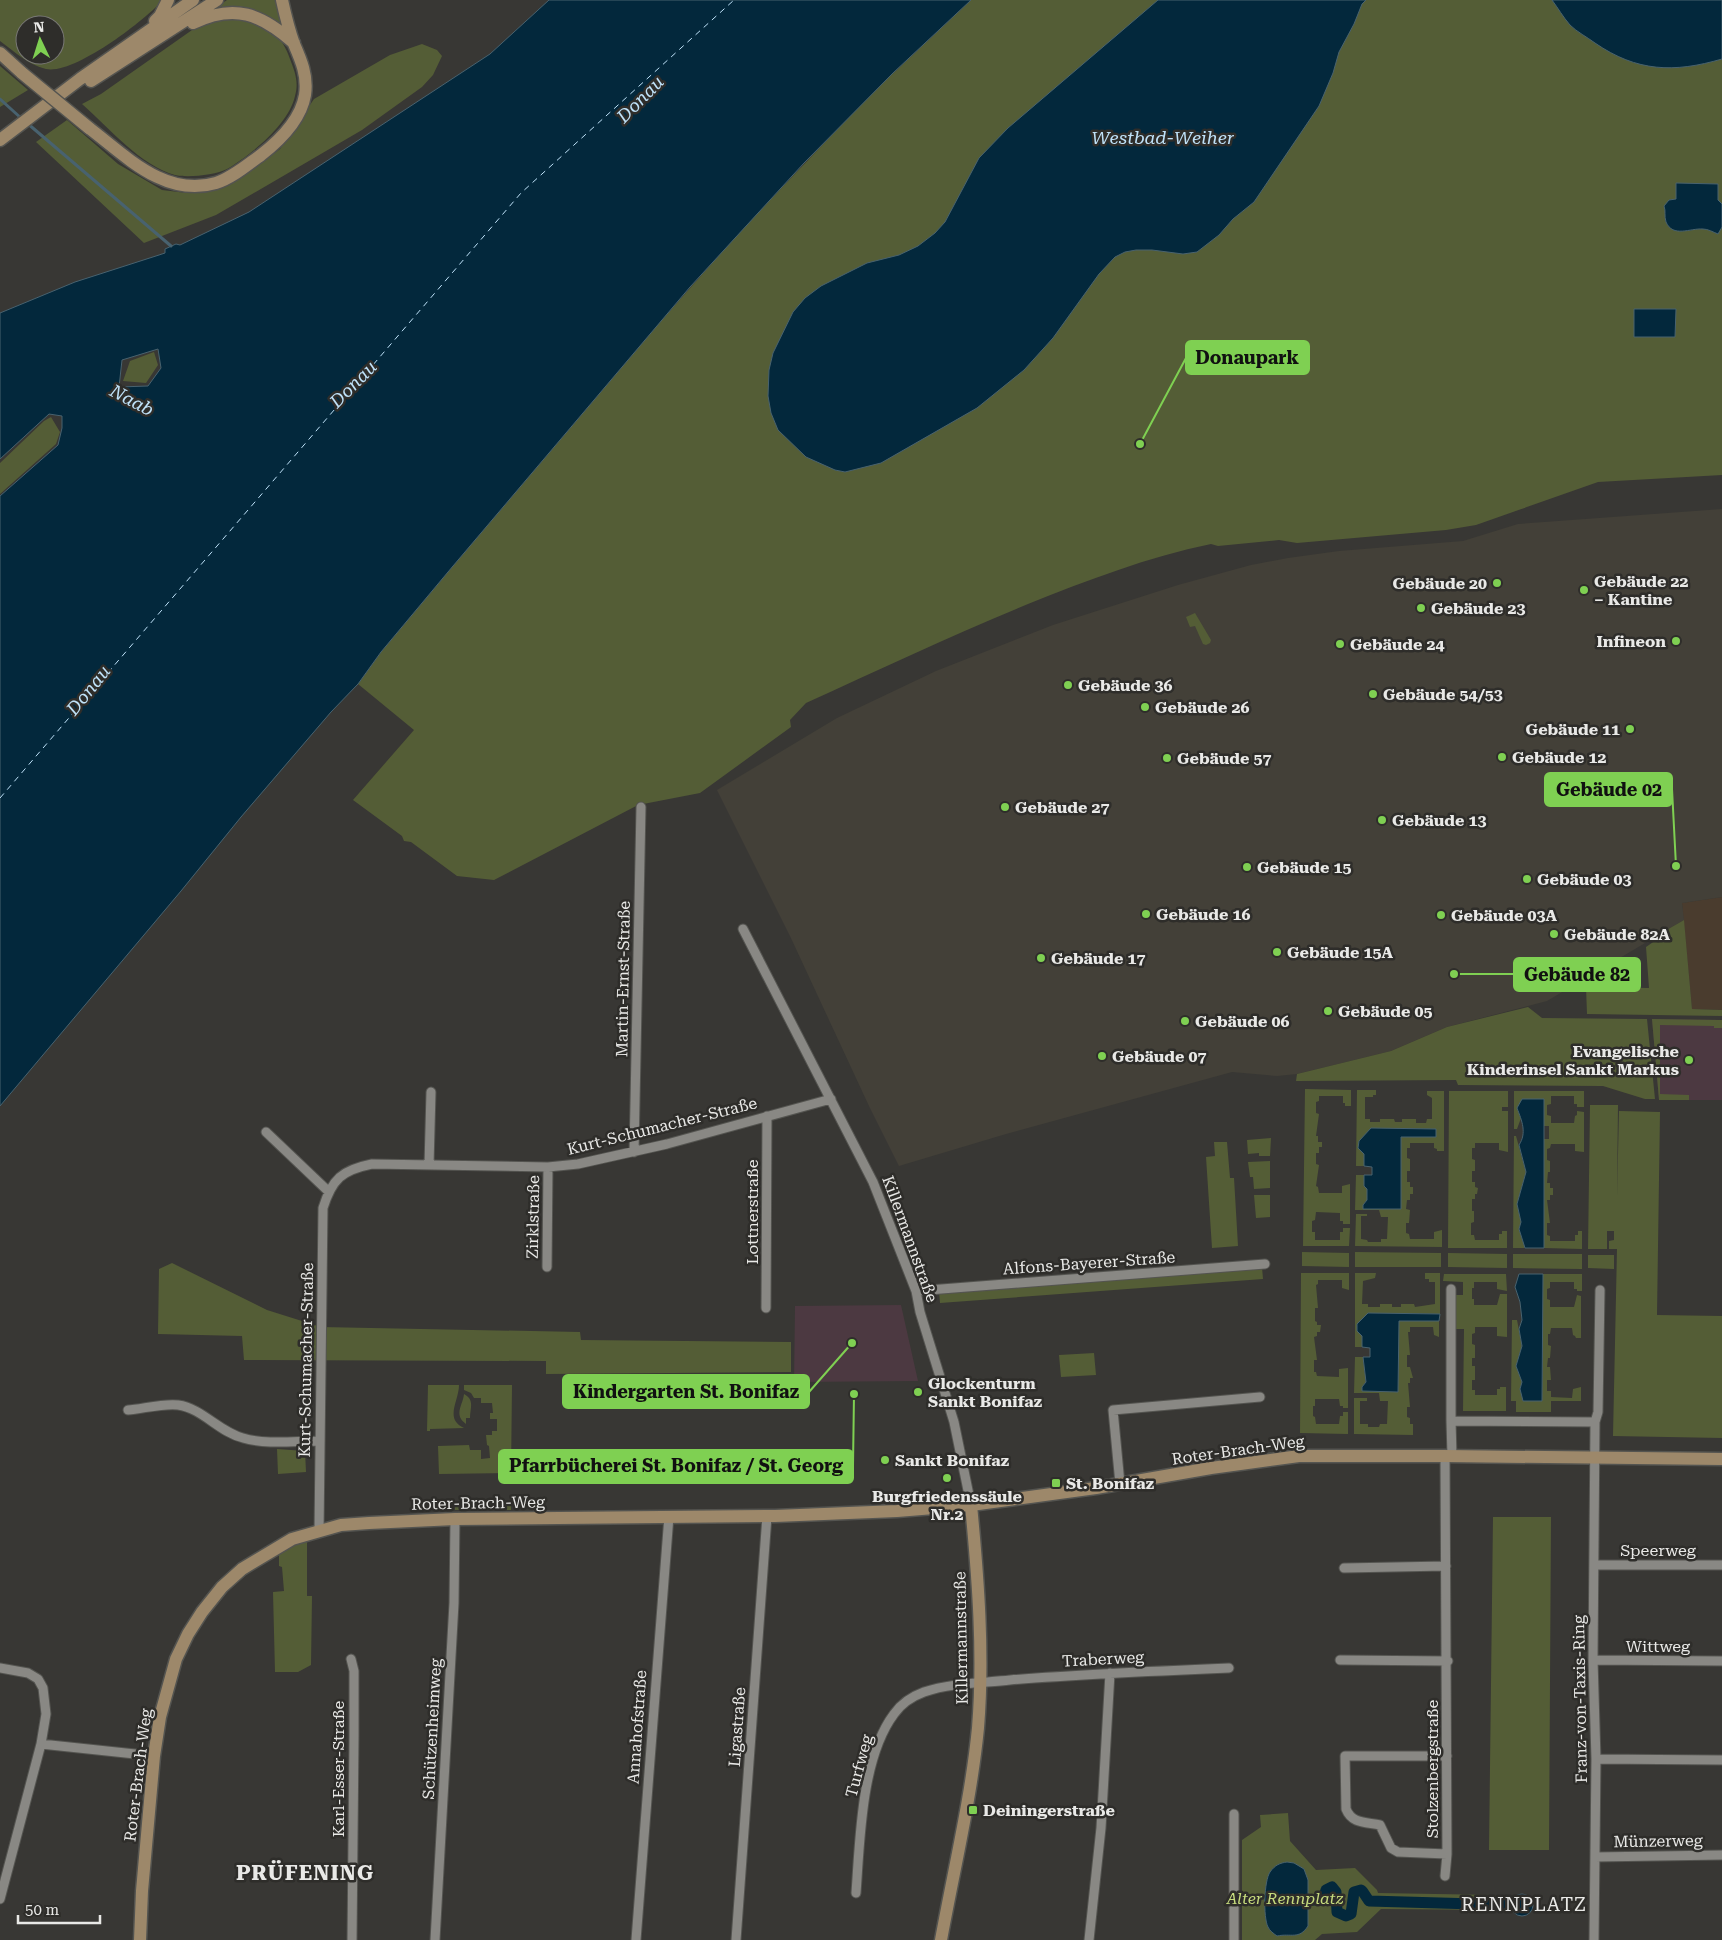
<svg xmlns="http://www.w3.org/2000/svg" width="1722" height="1940" font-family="'Roboto Serif',serif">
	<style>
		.commercial { fill: #4a3c2e }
		.built { fill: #434038 }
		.education { fill: #4c3941 }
		.green { fill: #545d36; fill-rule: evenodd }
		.water { fill: #03283c; stroke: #48626f; fill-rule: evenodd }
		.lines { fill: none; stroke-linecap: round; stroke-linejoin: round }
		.stream { stroke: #48626f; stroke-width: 3 }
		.canal { stroke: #03283c; stroke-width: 11 }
		.ferry { stroke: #bfe2f9; stroke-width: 1; stroke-dasharray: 6 5; stroke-linecap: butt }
		.street-casing { stroke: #545450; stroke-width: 11 }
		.secondary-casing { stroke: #545450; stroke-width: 15 }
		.street { stroke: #898884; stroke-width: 9 }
		.secondary { stroke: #9d886a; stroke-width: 12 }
		.secondary-bridge-casing { stroke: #545450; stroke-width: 15; stroke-linecap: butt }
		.secondary-bridge { stroke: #9d886a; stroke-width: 12 }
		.poi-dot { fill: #7fd052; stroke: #2e2d2a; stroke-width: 2 }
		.labels { text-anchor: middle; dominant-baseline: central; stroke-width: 5; stroke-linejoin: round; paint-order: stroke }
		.poi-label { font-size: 16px; font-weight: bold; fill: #e9e9e7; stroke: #2e2d2a; text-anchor: start }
		.street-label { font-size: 16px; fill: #e9e9e7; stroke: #2e2d2a }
		.park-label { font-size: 16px; font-style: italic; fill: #c6db7d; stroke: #2e2d2a }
		.water-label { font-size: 18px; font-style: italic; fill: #bfe2f9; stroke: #2e2d2a }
		.quarter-label { font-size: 19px; letter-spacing: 1px; fill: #e9e9e7; stroke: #2e2d2a }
		.district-label { font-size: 21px; font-weight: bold; letter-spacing: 1px; fill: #e9e9e7; stroke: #2e2d2a }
		.leader { fill: none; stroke: #7fd052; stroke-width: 2 }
		.callout-dot { fill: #7fd052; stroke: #2e2d2a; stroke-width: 2 }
		.callout { fill: #7fd052; stroke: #7fd052; stroke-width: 2 }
		.callout-label { font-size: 18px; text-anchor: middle; font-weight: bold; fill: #111 }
	</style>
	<rect width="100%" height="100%" fill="#383734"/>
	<!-- commercial -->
	<path class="commercial" d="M1722 897V1010L1692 1009 1682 903Z"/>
	<!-- built -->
	<path class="built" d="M1722 509V897L1682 903 1684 920 1547 1001 1447 1027 1391 1051 1297 1074 1277 1076 1232 1072 1006 1134 899 1166 869 1106 790 936 717 790 837 718 936 671 1053 625 1178 585 1251 565 1288 558 1339 551 1463 541 1518 524Z"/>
	<!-- education -->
	<path class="education" d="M1652 1019 1722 1020V1100H1659Z
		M901 1305 918 1381 794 1382 795 1306Z"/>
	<!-- green -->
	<path class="green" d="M0 0H163C144 21 74 75 46 69 28 65 14 51 0 41ZM25 25H55V55H25Z
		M227 0H276L283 27C264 11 247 8 222 8L220 5Z
		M971 0H1722V475L1598 482 1476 525 1446 530 1297 543 1279 540 1218 546 1211 544C1148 557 1088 580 1028 604 953 635 880 669 806 703L790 720 791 727 700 793 638 805 494 880 457 876 411 842 404 841 402 836 353 800 414 730 358 684 381 652 453 566 661 321 736 236 868 97Z
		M218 19C253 19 278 23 290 59 295 72 299 82 295 96 289 124 251 155 227 169 216 175 187 178 175 175 141 166 108 127 82 104L101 94 202 23Z
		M422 44 437 50 442 56 433 75 422 87 362 130 216 215 144 243 36 142 67 120 118 164 162 190 187 193 215 189 243 176 280 149 314 99 390 55Z
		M0 66 28 90 0 107Z
		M154 352 158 365 146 383 123 381 130 361Z
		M51 417 60 432 56 444 0 494V463L44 421Z
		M1195 613 1211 640 1210 643 1206 645 1203 644 1195 626 1190 627 1186 617Z
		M1684 920 1692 1009 1722 1010V1016L1587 1014 1586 987 1649 988 1646 947 1659 938 1658 935Z
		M1528 1007 1542 1018 1647 1019 1655 1099H1645L1603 1086 1458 1085 1456 1080 1296 1081 1297 1074 1391 1051 1447 1027Z
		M1652 1019 1722 1020V1028H1714V1026L1660 1025V1094L1689 1095V1100H1659Z
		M1305 1089 1351 1090V1106H1345V1103H1343V1096H1319V1101L1316 1102V1113L1319 1114 1316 1136H1318V1142H1322V1147H1319V1153H1316V1164L1319 1165 1316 1186 1318 1187 1319 1193H1342V1186L1350 1184V1224H1343V1221H1340V1213L1316 1212 1315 1220 1312 1221V1232H1315V1240H1340V1232H1343V1228H1350L1349 1246H1303Z
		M1357 1090H1376V1095H1373V1097H1365V1119H1370V1122H1380V1119H1394L1395 1122H1402V1119H1416V1123H1426L1427 1119H1432V1098L1427 1095V1091H1444V1151H1437V1149L1434 1148V1143H1410V1148H1407V1158L1410 1159V1171H1407V1182H1410V1187H1413V1194H1410V1200H1407L1406 1209 1410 1210 1409 1223H1406V1233L1409 1234 1410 1239H1434V1232L1442 1230V1247L1355 1246 1356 1214H1367V1216H1361V1239L1367 1240 1368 1242H1381V1239H1387L1388 1217H1381L1379 1210H1355L1356 1175H1364V1186L1367 1189V1200L1363 1205 1364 1208 1401 1137H1436L1371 1128 1364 1154V1166H1356Z
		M1449 1091H1508V1107H1502V1111H1508V1152L1499 1150V1143H1475V1148H1472V1159L1475 1160V1171H1472V1182H1475V1187L1478 1188 1477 1194H1475V1199H1472V1211H1474V1222L1471 1223V1235H1474L1475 1240H1499V1234H1502V1231H1507V1248H1448Z
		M1514 1091H1584V1107H1577V1104H1574V1096H1551V1104L1547 1105V1115L1551 1116V1123H1574L1575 1116 1577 1115V1111L1584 1112V1152L1575 1151V1144H1551L1550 1148 1547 1149V1160L1550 1161V1172H1548L1547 1183H1550V1188H1553V1195H1550V1200H1547L1550 1223H1547V1235L1550 1236V1241H1575V1235H1578V1231H1582V1249L1544 1248V1139H1549V1126H1544V1099L1517 1108 1521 1118 1517 1129H1514Z
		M1590 1105H1618L1617 1197 1619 1111 1660 1112 1657 1315 1722 1316V1438L1613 1436 1617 1249H1609V1241L1614 1240V1231H1607V1249H1588Z
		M1514 1136H1516L1526 1172 1517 1204 1521 1222 1519 1229 1525 1248H1513Z
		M1271 1138 1270 1156H1259V1153L1248 1154 1247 1140Z
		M1214 1142H1227L1230 1178H1234L1238 1246 1212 1248 1206 1157 1215 1156Z
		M1270 1161V1188L1254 1189 1253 1177H1250L1248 1162Z
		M1254 1195H1270V1217L1256 1218Z
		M1302 1252 1349 1253V1267L1302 1266Z
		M1355 1252 1441 1253V1267H1355Z
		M1448 1253 1507 1254V1268L1448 1267Z
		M1513 1254H1582V1269L1513 1268Z
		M1588 1255H1614V1269L1588 1268Z
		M172 1263 267 1310 321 1327 580 1332 581 1340 791 1342V1372L546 1374V1361L244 1360 242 1336 158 1334 159 1269Z
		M1262 1267 1263 1279 940 1303 939 1291Z
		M1301 1273H1349V1290L1342 1288V1280H1318V1284L1316 1285 1318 1308H1315V1321L1317 1322V1325H1321L1320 1332H1317V1336L1314 1337 1317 1360H1314V1372H1316L1317 1376 1339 1377V1369L1348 1368V1408H1343V1406H1340L1339 1399H1315V1406H1313V1416L1315 1417 1316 1424H1339L1340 1416H1343V1412H1348V1434L1300 1433Z
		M1355 1273H1376L1375 1278 1363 1281 1362 1304H1368V1307H1380V1304H1392V1307H1401V1304H1414L1415 1307 1435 1304V1282H1429V1279H1425V1273H1440V1314L1368 1313 1362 1336V1347H1355Z
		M1444 1274H1506L1507 1291 1497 1289V1282H1474V1288H1472V1299H1474V1305H1497L1500 1294H1507V1337L1497 1336V1327H1475V1333L1472 1334V1344L1475 1345V1358H1472V1366H1475V1380H1472V1390H1475V1395H1497V1389H1500V1387H1506V1411H1463L1464 1329H1456V1295H1463V1282L1443 1281Z
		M1543 1274H1582V1291H1577V1289H1574V1282H1550V1288L1547 1289V1299L1550 1300V1307H1574L1577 1295 1581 1296V1338H1576L1575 1336 1573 1335 1572 1328H1551L1550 1334H1548V1345L1551 1346 1550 1358H1548L1547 1367H1550L1551 1380H1547V1391H1551V1397L1572 1398 1573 1389 1581 1387V1401H1551V1412H1516V1401H1511L1512 1320H1517L1522 1346 1516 1366 1522 1382 1520 1389 1542 1401Z
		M1399 1321H1439V1337L1434 1335 1433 1327H1410V1332H1408L1410 1355H1407V1367H1410L1413 1378H1410V1383H1408L1410 1407H1407V1417L1410 1418V1424H1413V1435L1354 1434V1398H1367V1401H1360V1424H1368V1427H1379L1380 1424H1387L1388 1401H1380L1379 1393H1354L1355 1357H1363L1366 1382 1362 1387V1391Z
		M1094 1353 1096 1375 1061 1377 1059 1355Z
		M428 1385H459C459 1401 444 1419 464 1428L430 1429V1431H427Z
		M464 1385H512L511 1473 439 1474 438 1446 469 1445 470 1450H481V1459L490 1458 489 1446 487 1445 486 1435H492V1431H497V1419H490V1413H493L492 1403H481V1398H474L471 1393 464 1390Z
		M464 1394C475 1400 470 1408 470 1418H466V1424C453 1415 463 1405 464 1394Z
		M277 1449 305 1451 306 1472 278 1474Z
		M511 1504V1510H455V1505Z
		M1493 1517H1551L1549 1850H1489Z
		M307 1540V1596H312L311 1665 298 1672H275L273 1592 284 1591 282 1567 279 1566V1551Z
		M1288 1813 1290 1841 1316 1870 1355 1868 1377 1890 1378 1893 1494 1895 1499 1897V1907L1494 1910 1381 1909 1357 1932 1322 1934 1315 1940H1242V1840L1261 1827 1260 1815Z"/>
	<!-- water -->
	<path class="water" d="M549 0H971L893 73 804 163 690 287 453 566 381 652 358 684 331 712 241 817 181 891 0 1106V496L58 445 62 428V416L49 414 0 459V313L75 282 159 255 165 253V249L176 244 180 245 249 212 490 54ZM158 349 161 368 148 386 119 387 122 360Z
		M1158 0H1366L1362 4 1354 24 1339 52 1333 73 1319 106 1254 202 1233 219 1219 235 1197 252 1183 254 1152 250H1136L1125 252 1115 257 1099 274 1053 338 1024 370 977 408 881 463 845 472 835 470 806 457 778 430 771 413 768 396 769 370 773 353 793 312 805 298 821 286 867 263 899 255 918 246 935 233 945 222 979 158 1008 128Z
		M1552 0H1722V59C1674 73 1637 72 1595 43 1587 37 1577 32 1570 25 1563 17 1558 8 1552 0Z
		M1676 183 1718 184V200L1722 204V227L1718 234C1713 232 1708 229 1703 229 1690 228 1673 238 1666 222 1664 216 1666 211 1664 206L1669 200 1676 199Z
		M1634 309H1676L1675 337H1634Z
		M1522 1099H1544V1248H1525L1519 1229 1521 1222 1517 1204 1526 1172 1519 1145C1527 1133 1522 1121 1517 1108Z
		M1371 1128 1436 1129V1137H1401V1209H1363V1205L1367 1200V1189L1364 1186V1175H1372V1167L1364 1166V1154L1358 1148 1359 1141Z
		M1519 1274H1543L1542 1401H1523L1520 1389 1522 1382 1516 1366 1522 1346 1519 1329 1522 1320 1520 1302 1515 1287Z
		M1368 1313 1440 1314 1439 1321H1399L1398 1392 1362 1391V1387L1366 1382 1363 1357H1370V1348L1362 1347V1336L1357 1331V1324Z
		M1287 1862 1294 1863 1304 1869 1308 1880V1926C1299 1940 1291 1933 1277 1936 1273 1933 1270 1931 1268 1927 1263 1917 1264 1881 1270 1872 1275 1865 1280 1863 1287 1862Z
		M1511 1905a11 11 0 1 1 22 0a11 11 0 1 1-22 0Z"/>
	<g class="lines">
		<!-- stream -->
		<path class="stream" d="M0 99 22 119
			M27 123 171 246"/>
		<!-- canal -->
		<path class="canal" d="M1309 1900H1323L1326 1890 1332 1887 1336 1892 1337 1912 1346 1916 1351 1914 1354 1892 1361 1890 1363 1892 1369 1901 1511 1905"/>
		<!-- ferry -->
		<path class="ferry" d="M0 798 521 193 734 0"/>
		<defs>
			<path id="street" d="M743 929 873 1182 916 1291 920 1312 954 1422 971 1505
				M266 1132 328 1191
				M634 1152 641 807
				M429 1165 431 1092
				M547 1267 548 1167
				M1451 1289V1421
				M916 1291 1265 1264
				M766 1308 767 1116
				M128 1410C142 1409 164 1403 178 1405 202 1408 219 1432 243 1438 266 1445 295 1441 320 1441
				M1595 1422 1598 1412 1600 1290
				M1452 1456 1451 1421 1595 1422 1593 1660 1596 1759 1594 1940
				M1120 1484 1113 1410 1260 1397
				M319 1531 323 1208C332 1179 342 1170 372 1164L548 1167 578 1164 667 1144 831 1099
				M1594 1565H1722
				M1344 1568 1446 1566
				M351 1659 354 1671V1737L352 1940
				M1340 1660 1448 1661
				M1593 1660 1722 1661
				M0 1668 28 1673 38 1679 43 1688 46 1714 41 1744 0 1899
				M41 1744 154 1756
				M1447 1756H1345L1346 1809C1352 1824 1366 1822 1380 1825L1391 1848 1398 1852 1447 1854
				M1596 1759 1722 1760
				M1595 1857 1722 1855
				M1445 1876 1447 1854 1445 1456
				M856 1893C860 1840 861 1758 894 1714 901 1704 913 1696 924 1692 950 1683 982 1683 1010 1680 1083 1674 1156 1671 1229 1668
				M435 1940 454 1603 455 1519
				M636 1940 669 1516
				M736 1940 767 1516
				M1089 1940 1101 1828 1110 1673
				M1234 1940V1814"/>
			<path id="secondary" d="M155 21 160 16 168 0
				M193 23C235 3 261 14 294 43
				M0 53 22 73
				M91 81 217 0
				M89 128C126 156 165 198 216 183 232 178 247 165 261 155 279 141 301 119 305 95 308 76 301 60 294 44 289 30 285 14 282 0
				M0 140 80 79 193 0
				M140 1940 142 1891 154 1756 160 1717 176 1659 188 1634 202 1612 222 1587 242 1569 292 1539 341 1525 369 1523 455 1519 775 1516 897 1511 971 1505 1096 1488 1211 1468 1299 1456H1445L1722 1459
				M941 1940C954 1869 971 1799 978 1728 984 1654 978 1578 971 1505"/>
		</defs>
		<!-- street casing -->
		<use href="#street" class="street-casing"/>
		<!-- secondary casing -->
		<use href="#secondary" class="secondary-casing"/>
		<!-- street -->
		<use href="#street" class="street"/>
		<!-- secondary -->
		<use href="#secondary" class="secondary"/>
		<defs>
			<path id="secondary-bridge" d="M22 73 89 128"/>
		</defs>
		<!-- secondary-bridge casing -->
		<use href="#secondary-bridge" class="secondary-bridge-casing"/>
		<!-- secondary-bridge -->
		<use href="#secondary-bridge" class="secondary-bridge"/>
	</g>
	<!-- markers -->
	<g class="poi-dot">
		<circle cx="1497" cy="583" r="5"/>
		<circle cx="1584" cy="590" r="5"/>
		<circle cx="1421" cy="608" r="5"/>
		<circle cx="1676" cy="641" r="5"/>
		<circle cx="1340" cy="644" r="5"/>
		<circle cx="1068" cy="685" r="5"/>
		<circle cx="1373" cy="694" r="5"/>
		<circle cx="1145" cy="707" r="5"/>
		<circle cx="1630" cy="729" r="5"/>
		<circle cx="1502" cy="757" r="5"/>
		<circle cx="1167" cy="758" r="5"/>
		<circle cx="1005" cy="807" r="5"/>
		<circle cx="1382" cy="820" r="5"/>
		<circle cx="1247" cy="867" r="5"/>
		<circle cx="1527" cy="879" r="5"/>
		<circle cx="1146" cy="914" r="5"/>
		<circle cx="1441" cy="915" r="5"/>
		<circle cx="1554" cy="934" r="5"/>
		<circle cx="1277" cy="952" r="5"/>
		<circle cx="1041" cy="958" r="5"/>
		<circle cx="1328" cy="1011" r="5"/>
		<circle cx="1185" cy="1021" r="5"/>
		<circle cx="1102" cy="1056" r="5"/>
		<circle cx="1689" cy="1060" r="5"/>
		<circle cx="918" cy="1392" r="5"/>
		<circle cx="885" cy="1460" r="5"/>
		<circle cx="947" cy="1478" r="5"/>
		<rect x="1051" y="1478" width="10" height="10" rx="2.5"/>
		<rect x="968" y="1805" width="10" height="10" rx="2.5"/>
	</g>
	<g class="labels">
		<!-- poi labels -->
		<g class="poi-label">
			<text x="1594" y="581">Gebäude 22<tspan x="1594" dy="18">– Kantine</tspan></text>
			<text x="1487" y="583" text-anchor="end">Gebäude 20</text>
			<text x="1431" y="608">Gebäude 23</text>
			<text x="1666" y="641" text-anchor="end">Infineon</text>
			<text x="1350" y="644">Gebäude 24</text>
			<text x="1078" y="685">Gebäude 36</text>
			<text x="1383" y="694">Gebäude 54/53</text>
			<text x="1155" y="707">Gebäude 26</text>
			<text x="1620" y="729" text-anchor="end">Gebäude 11</text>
			<text x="1512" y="757">Gebäude 12</text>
			<text x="1177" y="758">Gebäude 57</text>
			<text x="1015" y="807">Gebäude 27</text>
			<text x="1392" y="820">Gebäude 13</text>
			<text x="1257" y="867">Gebäude 15</text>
			<text x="1537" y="879">Gebäude 03</text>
			<text x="1156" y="914">Gebäude 16</text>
			<text x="1451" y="915">Gebäude 03A</text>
			<text x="1564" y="934">Gebäude 82A</text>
			<text x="1287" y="952">Gebäude 15A</text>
			<text x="1051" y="958">Gebäude 17</text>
			<text x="1338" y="1011">Gebäude 05</text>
			<text x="1195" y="1021">Gebäude 06</text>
			<text x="1679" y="1051" text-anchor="end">Evangelische<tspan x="1679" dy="18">Kinderinsel Sankt Markus</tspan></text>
			<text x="1112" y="1056">Gebäude 07</text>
			<text x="928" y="1383">Glockenturm<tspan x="928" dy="18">Sankt Bonifaz</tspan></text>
			<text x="895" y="1460">Sankt Bonifaz</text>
			<text x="1066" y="1483">St. Bonifaz</text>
			<text x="947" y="1496" text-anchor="middle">Burgfriedenssäule<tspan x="947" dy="18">Nr.2</tspan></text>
			<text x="983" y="1810">Deiningerstraße</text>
		</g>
		<!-- street labels -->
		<g class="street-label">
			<text transform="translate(623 979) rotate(-89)">Martin-Ernst-Straße</text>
			<text transform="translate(662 1126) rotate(-14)">Kurt-Schumacher-Straße</text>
			<text transform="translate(752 1212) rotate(-90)">Lottnerstraße</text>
			<text transform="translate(533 1217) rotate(-89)">Zirklstraße</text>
			<text transform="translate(910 1239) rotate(70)">Killermannstraße</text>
			<text transform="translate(1089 1263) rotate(-4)">Alfons-Bayerer-Straße</text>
			<text transform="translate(306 1360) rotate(-89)">Kurt-Schumacher-Straße</text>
			<text transform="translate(1238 1450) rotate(-8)">Roter-Brach-Weg</text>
			<text transform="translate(478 1503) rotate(-1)">Roter-Brach-Weg</text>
			<text x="1658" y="1550">Speerweg</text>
			<text transform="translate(961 1638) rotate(-91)">Killermannstraße</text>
			<text x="1658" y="1646">Wittweg</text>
			<text transform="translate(1103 1659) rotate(-3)">Traberweg</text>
			<text transform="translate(1580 1699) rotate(-91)">Franz-von-Taxis-Ring</text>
			<text transform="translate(637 1727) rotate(-86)">Annahofstraße</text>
			<text transform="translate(737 1727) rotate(-86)">Ligastraße</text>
			<text transform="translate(432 1729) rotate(-87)">Schützenheimweg</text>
			<text transform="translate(859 1766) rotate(-75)">Turfweg</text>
			<text transform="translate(338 1769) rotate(-90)">Karl-Esser-Straße</text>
			<text transform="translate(1432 1769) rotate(-90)">Stolzenbergstraße</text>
			<text transform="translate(138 1775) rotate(-83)">Roter-Brach-Weg</text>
			<text transform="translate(1658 1841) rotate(-1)">Münzerweg</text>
		</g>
		<!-- park labels -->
		<g class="park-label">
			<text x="1285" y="1898">Alter Rennplatz</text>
		</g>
		<!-- water labels -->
		<g class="water-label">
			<text transform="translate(640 99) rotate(-45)">Donau</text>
			<text x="1163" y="137">Westbad-Weiher</text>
			<text transform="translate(353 384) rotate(-45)">Donau</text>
			<text transform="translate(132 400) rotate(28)">Naab</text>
			<text transform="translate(88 690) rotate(-51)">Donau</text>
		</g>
		<!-- quarter labels -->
		<g class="quarter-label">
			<text x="1524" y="1904">RENNPLATZ</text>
		</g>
		<!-- district labels -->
		<g class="district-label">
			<text x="305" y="1873">PRÜFENING</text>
		</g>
	</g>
	<!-- callouts -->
	<path class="leader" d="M1140 444L1186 358M1676 866L1672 789M1454 974L1514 974M852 1343L809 1392M854 1394L853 1466"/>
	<g class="callout-dot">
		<circle cx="1140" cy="444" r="5"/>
		<circle cx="1676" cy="866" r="5"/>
		<circle cx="1454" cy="974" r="5"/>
		<circle cx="852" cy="1343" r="5"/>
		<circle cx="854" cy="1394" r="5"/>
	</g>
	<g class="callout">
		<rect x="1186" y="341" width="123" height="33" rx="5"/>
		<rect x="1545" y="773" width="127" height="33" rx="5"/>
		<rect x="1514" y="958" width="126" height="33" rx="5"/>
		<rect x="563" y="1375" width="246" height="33" rx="5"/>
		<rect x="499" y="1450" width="354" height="33" rx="5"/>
	</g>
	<g class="callout-label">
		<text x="1247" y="364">Donaupark</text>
		<text x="1609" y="796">Gebäude 02</text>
		<text x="1577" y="981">Gebäude 82</text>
		<text x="686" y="1398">Kindergarten St. Bonifaz</text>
		<text x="676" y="1472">Pfarrbücherei St. Bonifaz / St. Georg</text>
	</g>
	<!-- north arrow -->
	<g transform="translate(40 40) rotate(356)"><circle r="24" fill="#2e2d2a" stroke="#797876"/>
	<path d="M0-4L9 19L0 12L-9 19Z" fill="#7fd052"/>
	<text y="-8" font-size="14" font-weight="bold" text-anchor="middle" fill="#e9e9e7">N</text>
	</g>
	<!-- scale -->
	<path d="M18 1915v8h82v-8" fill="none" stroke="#e9e9e7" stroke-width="2.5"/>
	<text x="25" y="1915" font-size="15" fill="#e9e9e7" stroke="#2e2d2a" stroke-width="4" paint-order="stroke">50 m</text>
</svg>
